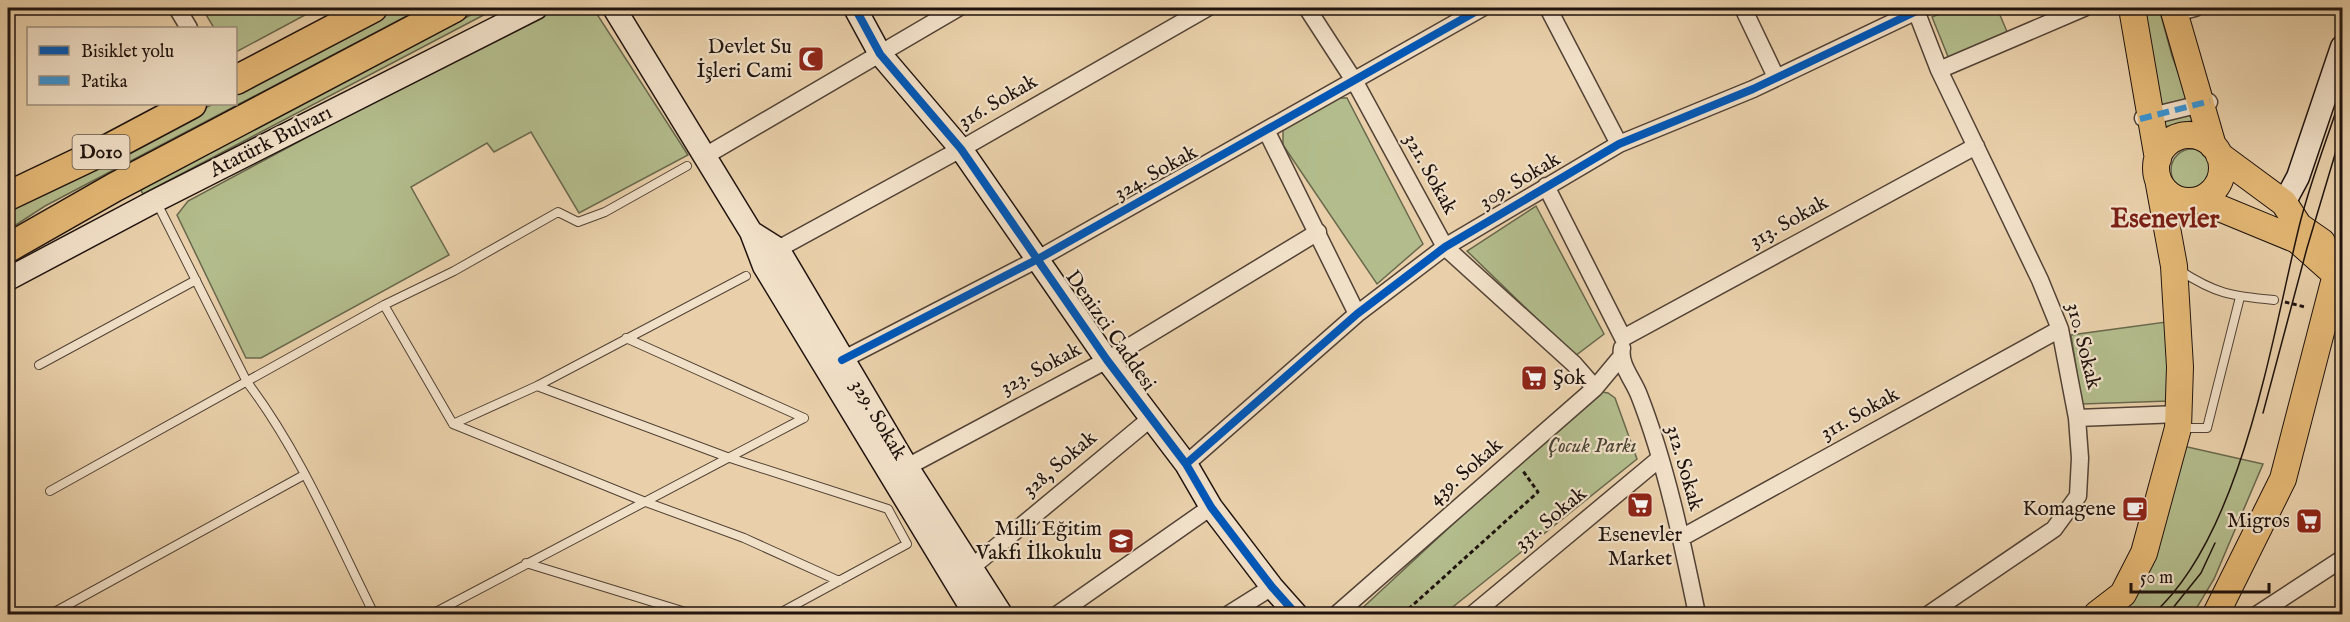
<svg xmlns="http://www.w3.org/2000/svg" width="2350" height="622" font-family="'IM FELL English',serif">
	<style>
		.green { fill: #b3bc8c; stroke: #69684d; stroke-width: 1.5 }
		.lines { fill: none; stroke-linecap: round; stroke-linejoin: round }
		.lane-casing { stroke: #524235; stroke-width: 10 }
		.street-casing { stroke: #524235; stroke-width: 19 }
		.secondary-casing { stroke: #1f130e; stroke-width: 25 }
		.primary-casing { stroke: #1f130e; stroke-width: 28 }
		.highway-casing { stroke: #1f130e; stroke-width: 31 }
		.path { stroke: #1f130e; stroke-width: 3; stroke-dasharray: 4.5 3; stroke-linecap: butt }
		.lane { stroke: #f1e0c8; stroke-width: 8 }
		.street { stroke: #f1e0c8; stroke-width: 16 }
		.secondary { stroke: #f1e0c8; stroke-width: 22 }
		.primary { stroke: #e4b875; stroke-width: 26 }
		.highway { stroke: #e4b875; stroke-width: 28 }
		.tram { stroke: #1f130e; stroke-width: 1.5 }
		.quiet { stroke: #3a92d2; stroke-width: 6; stroke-dasharray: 12 6; stroke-linecap: butt }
		.cycleway-casing { stroke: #f1e0c8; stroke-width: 11 }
		.cycleway { stroke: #0057b8; stroke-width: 8 }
		.labels { text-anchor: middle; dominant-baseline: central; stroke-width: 4.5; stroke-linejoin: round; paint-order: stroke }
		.shield { fill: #f1e0c8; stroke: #5e5046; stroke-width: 1.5 }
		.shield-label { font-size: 20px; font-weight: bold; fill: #1f130e }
		.poi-label { font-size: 21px; fill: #1f130e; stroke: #f1e0c8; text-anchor: end }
		.street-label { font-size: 21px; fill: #1f130e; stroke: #f1e0c8 }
		.park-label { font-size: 21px; font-style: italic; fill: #4b4634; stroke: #f1e0c8 }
		.district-label { font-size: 27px; font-weight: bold; fill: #7a1f14; stroke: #f1e0c8 }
	</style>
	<rect width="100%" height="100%" fill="#e9d0aa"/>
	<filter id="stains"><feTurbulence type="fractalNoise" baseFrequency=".00333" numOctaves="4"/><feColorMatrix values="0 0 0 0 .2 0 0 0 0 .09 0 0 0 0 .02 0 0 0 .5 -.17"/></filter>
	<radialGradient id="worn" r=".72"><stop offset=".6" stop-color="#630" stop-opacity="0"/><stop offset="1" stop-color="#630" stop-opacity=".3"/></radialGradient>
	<!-- green -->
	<path class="green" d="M202 8H318L236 52V28H214Z
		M396 8H422L45 206 8 230V208L213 104H236V91Z
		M484 8H497L143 194 140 189Z
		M549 8H593L688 155 579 213 531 132 494 152 487 143 411 187 449 255 261 358H246L177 215 188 201Z
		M1954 8H1997L2008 34 1949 59 1932 17Z
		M2145 8H2159L2172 56 2196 120 2164 127Z
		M1339 98H1347L1423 244 1377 284 1283 145V129Z
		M2171 170a21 21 0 1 1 42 0a21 21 0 1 1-42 0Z
		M1536 206 1604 334 1575 356 1467 251Z
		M2166 322 2169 401 2082 404 2071 335Z
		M1596 391 1608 393 1615 398 1637 459 1444 614H1356Z
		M2183 446 2263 464 2214 579 2193 614H2112Z"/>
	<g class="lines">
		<defs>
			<path id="lane" d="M156 201 247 382C300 452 335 536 374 614
				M2179 270C2216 294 2231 296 2274 300
				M384 305 453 424 537 386 746 276
				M626 338 804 418
				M39 365 196 280
				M537 386 727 457 888 509 907 544 778 614
				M453 424 643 501 744 538 839 581
				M2180 428H2207L2240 297
				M50 491 384 305 454 271 558 212 578 222 605 212 687 166
				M526 563 692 614
				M51 614 304 475
				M432 614 804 418"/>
			<path id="street" d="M177 8 189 28
				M1307 8 1355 82 1445 247 1574 364 1595 388
				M1548 8 1619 144
				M1743 8 1776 77
				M1915 8 1939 70 2040 280 2060 329 2077 418 2080 458 2078 496 2054 529 1929 614
				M2175 13 2195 8
				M1939 70 2084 8
				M2143 118 2209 102
				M1267 132 1357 314
				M705 156 958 8
				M1546 186 1623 338
				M778 249 961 149 1207 8
				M1623 338 1976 146
				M1622 348C1619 365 1633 379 1639 395 1666 464 1682 541 1697 614
				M842 360 1038 259 1482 8
				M2077 418 2179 414
				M1186 464 1357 314 1445 247 1619 144 1753 89 1923 8
				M907 467 1107 360 1318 232
				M1681 538 2060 329
				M972 567 1150 419
				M1058 614 1211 507
				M1229 614 1272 587
				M1337 614 1595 388 1620 358
				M1473 614 1659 459
				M2258 614 2342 559"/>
			<path id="secondary" d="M614 8 751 232 764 266 975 614
				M855 8 880 54 961 149 1107 360 1186 464 1211 507 1272 587 1296 614
				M2284 203 2298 177 2342 47
				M751 232 778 249 907 467 1001 614
				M8 279 155 201 536 8"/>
			<path id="primary" d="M2132 8 2158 159
				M2173 8 2213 146
				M2156 168a33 33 0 1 1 66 0a33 33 0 1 1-66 0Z
				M2219 155 2284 203 2299 226 2322 242
				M2200 200 2297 240 2342 280
				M2097 614 2123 594 2144 553 2178 428 2180 367 2174 266 2158 179
				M2216 614 2283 479 2341 255"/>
			<path id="highway" d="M236 80 373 8
				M8 196 111 147 192 104
				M8 248 115 187 454 8"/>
		</defs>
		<!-- lane casing -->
		<use href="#lane" class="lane-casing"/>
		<!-- street casing -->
		<use href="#street" class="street-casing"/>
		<!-- secondary casing -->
		<use href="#secondary" class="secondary-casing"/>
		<!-- primary casing -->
		<use href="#primary" class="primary-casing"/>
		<!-- highway casing -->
		<use href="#highway" class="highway-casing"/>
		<!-- path -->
		<path class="path" d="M2285 302 2305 307
			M1403 614 1538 492 1523 471"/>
		<!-- lane -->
		<use href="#lane" class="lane"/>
		<!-- street -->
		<use href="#street" class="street"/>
		<!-- secondary -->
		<use href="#secondary" class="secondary"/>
		<!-- primary -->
		<use href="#primary" class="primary"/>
		<!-- highway -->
		<use href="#highway" class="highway"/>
		<!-- tram -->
		<path class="tram" d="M2263 413 2307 248 2342 131
			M2153 614C2242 535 2271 341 2299 227 2310 182 2328 137 2342 93
			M2168 614 2201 573 2215 543"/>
		<!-- quiet -->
		<path class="quiet" d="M2140 119 2210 101"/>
		<defs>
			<path id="cycleway" d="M855 8 880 54 961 149 1107 360 1186 464 1211 507 1272 587 1296 614
				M842 360 1038 259 1482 8
				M1186 464 1357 314 1445 247 1619 144 1753 89 1923 8"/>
		</defs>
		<!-- cycleway casing -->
		<use href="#cycleway" class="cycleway-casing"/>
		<!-- cycleway -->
		<use href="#cycleway" class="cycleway"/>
	</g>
	<!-- icons -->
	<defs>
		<symbol id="mosque-square" viewBox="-11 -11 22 22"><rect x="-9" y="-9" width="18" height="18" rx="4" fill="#8f2418" stroke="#f1e0c8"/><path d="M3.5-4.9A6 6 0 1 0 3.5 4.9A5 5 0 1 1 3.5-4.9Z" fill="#fff"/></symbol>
		<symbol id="supermarket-square" viewBox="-11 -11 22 22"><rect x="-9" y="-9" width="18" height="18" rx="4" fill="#8f2418" stroke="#f1e0c8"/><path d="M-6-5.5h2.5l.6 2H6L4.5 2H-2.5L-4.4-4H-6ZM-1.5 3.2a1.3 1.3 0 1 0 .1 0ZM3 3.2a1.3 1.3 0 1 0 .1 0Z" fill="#fff"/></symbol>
		<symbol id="cafe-square" viewBox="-11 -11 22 22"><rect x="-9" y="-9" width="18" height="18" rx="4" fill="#8f2418" stroke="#f1e0c8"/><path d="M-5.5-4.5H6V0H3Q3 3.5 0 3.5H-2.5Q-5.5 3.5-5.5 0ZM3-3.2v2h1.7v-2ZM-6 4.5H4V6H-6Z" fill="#fff"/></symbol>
		<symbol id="school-square" viewBox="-11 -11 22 22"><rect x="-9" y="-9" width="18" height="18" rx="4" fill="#8f2418" stroke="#f1e0c8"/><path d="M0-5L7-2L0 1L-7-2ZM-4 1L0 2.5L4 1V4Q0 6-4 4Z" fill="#fff"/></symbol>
	</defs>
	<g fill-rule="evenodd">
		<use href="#mosque-square" x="796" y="44" width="30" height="30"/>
		<use href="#supermarket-square" x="1519" y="363" width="30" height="30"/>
		<use href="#supermarket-square" x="1625" y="490" width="30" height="30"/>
		<use href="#cafe-square" x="2120" y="494" width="30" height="30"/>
		<use href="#supermarket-square" x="2294" y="506" width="30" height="30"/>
		<use href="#school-square" x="1106" y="526" width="30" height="30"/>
	</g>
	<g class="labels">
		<!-- shield labels -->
		<rect class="shield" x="72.5" y="135" width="57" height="34" rx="4.5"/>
		<g class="shield-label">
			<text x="101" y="152">D010</text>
		</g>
		<!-- poi labels -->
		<g class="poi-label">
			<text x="792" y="47">Devlet Su<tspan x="792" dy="24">İşleri Cami</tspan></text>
			<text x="1553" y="378" text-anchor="start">Şok</text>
			<text x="2116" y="509">Komagene</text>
			<text x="2290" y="521">Migros</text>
			<text x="1102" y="529">Milli Eğitim<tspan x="1102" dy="24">Vakfı İlkokulu</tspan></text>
			<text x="1640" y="535" text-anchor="middle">Esenevler<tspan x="1640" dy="24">Market</tspan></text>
		</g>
		<!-- street labels -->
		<g class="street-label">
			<text transform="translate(998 102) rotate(-30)">316. Sokak</text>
			<text transform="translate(271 142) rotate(-27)">Atatürk Bulvarı</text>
			<text transform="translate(1156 173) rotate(-29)">324. Sokak</text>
			<text transform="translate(1430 174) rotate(61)">321. Sokak</text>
			<text transform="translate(1520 181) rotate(-31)">309. Sokak</text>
			<text transform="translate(1789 222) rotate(-29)">313. Sokak</text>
			<text transform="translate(1110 331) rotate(55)">Denizci Caddesi</text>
			<text transform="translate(2083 346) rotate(76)">310. Sokak</text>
			<text transform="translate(1041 369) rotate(-28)">323. Sokak</text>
			<text transform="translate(1860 414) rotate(-29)">311. Sokak</text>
			<text transform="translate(878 420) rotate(59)">329. Sokak</text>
			<text transform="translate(1060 464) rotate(-40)">328, Sokak</text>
			<text transform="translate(1684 468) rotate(74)">312. Sokak</text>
			<text transform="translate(1466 472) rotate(-41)">439. Sokak</text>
			<text transform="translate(1551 519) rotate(-40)">331. Sokak</text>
		</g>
		<!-- park labels -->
		<g class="park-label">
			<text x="1592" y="446">Çocuk Parkı</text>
		</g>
		<!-- district labels -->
		<g class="district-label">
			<text x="2165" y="220">Esenevler</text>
		</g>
	</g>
	<!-- margin -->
	<rect width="2350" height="622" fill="none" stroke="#e9d0aa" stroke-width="30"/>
	<rect x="9" y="9" width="2332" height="604" fill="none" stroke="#1f130e" stroke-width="3"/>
	<rect x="15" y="15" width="2320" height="592" fill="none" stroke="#1f130e" stroke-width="1.5"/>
	<!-- legend -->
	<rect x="27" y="27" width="210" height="78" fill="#f1e0c8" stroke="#9d8e7e" stroke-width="1.5"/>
	<rect x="39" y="46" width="30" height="9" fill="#0057b8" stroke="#9d8e7e" stroke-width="1.5"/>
	<text x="81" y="57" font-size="18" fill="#1f130e">Bisiklet yolu</text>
	<rect x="39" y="76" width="30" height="9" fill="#3a92d2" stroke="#9d8e7e" stroke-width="1.5"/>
	<text x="81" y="87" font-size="18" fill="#1f130e">Patika</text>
	<!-- scale -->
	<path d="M2131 583v9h138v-9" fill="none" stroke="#1f130e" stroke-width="3"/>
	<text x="2140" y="583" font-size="18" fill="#1f130e" stroke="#f1e0c8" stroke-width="4.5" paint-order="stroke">50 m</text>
	<rect width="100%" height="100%" filter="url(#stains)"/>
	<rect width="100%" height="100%" fill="url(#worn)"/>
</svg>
